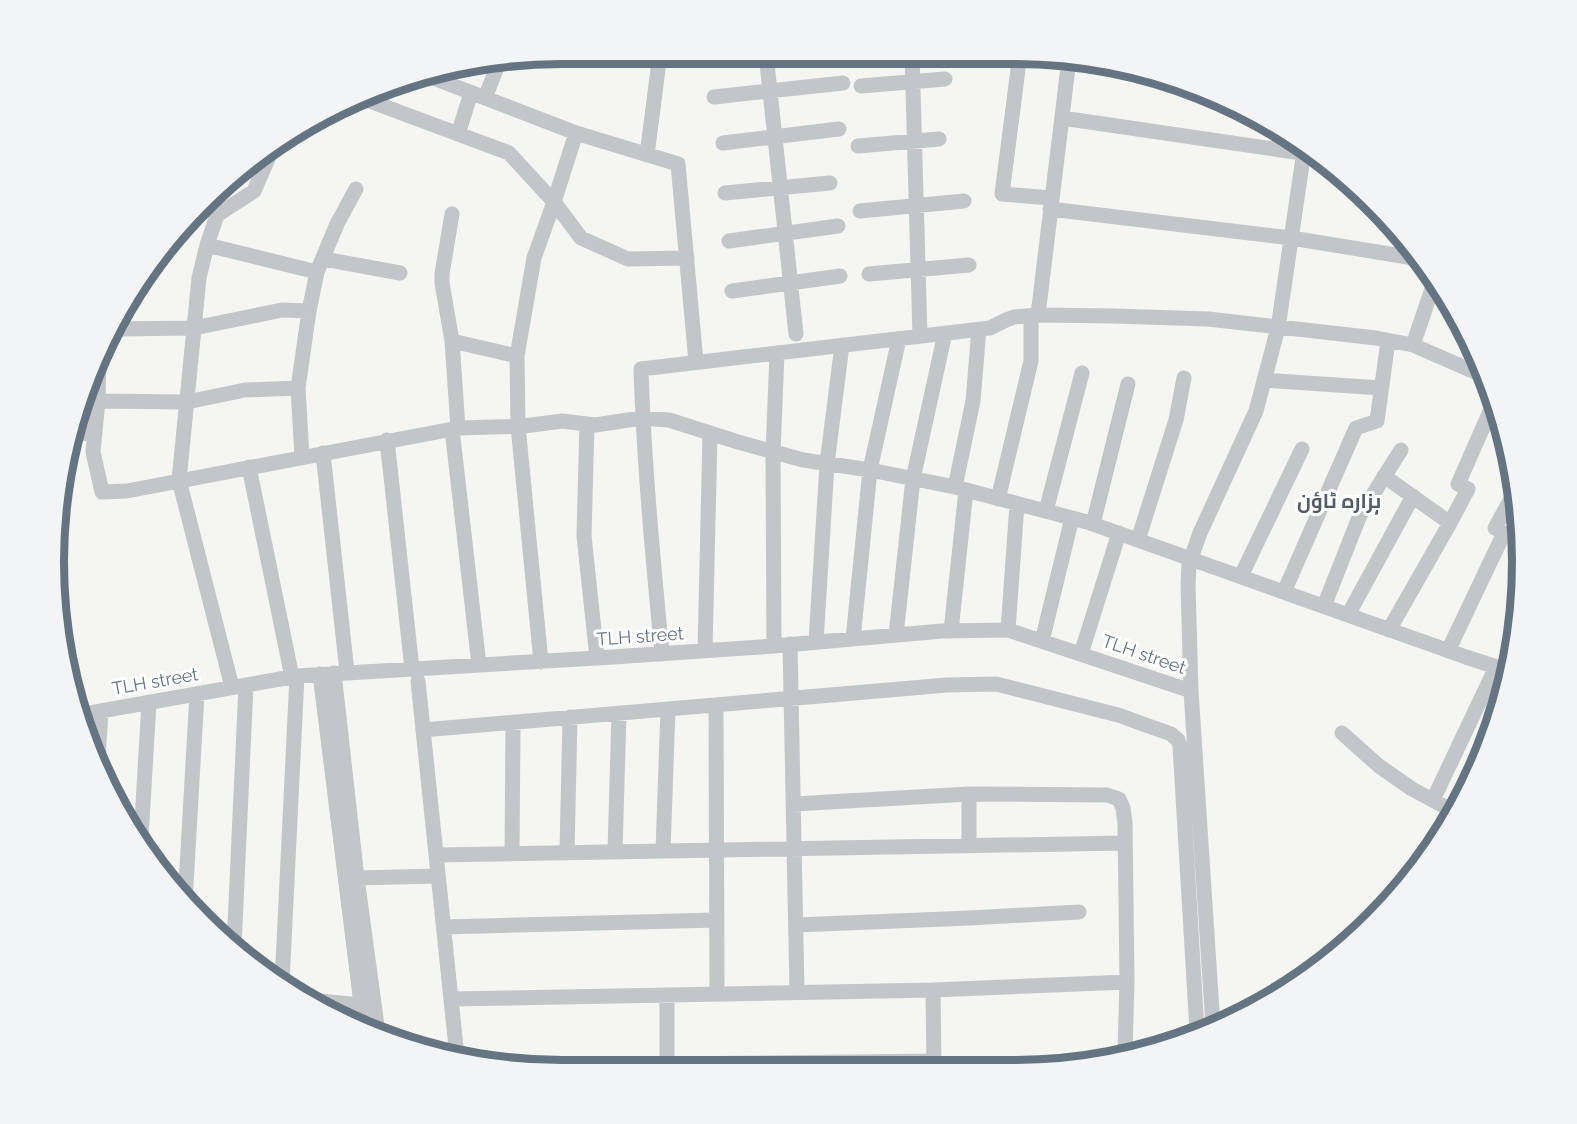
<svg xmlns="http://www.w3.org/2000/svg" width="1577" height="1124" font-family="Raleway,Cairo,sans-serif">
	<style>
		.lines { fill: none; stroke-linecap: round; stroke-linejoin: round }
		.minor { stroke: #c2c6c9; stroke-width: 15 }
		.labels { text-anchor: middle; dominant-baseline: central; stroke-width: 6; stroke-linejoin: round; paint-order: stroke }
		.street-label { font-size: 18px; fill: #647482; stroke: #fff }
		.neighbourhood-label { font-size: 20px; font-weight: bold; fill: #525d67; stroke: #fff }
		.rim { fill: none; stroke: #647482; stroke-width: 8 }
	</style>
	<rect width="100%" height="100%" fill="#f5f5f1"/>
	<g class="lines">
		<!-- minor -->
		<path class="minor" d="M766 54 796 334
			M912 54 920 336
			M1020 54 1002 194 1051 198
			M423 74 576 133 678 164 696 362
			M861 86 945 79
			M714 97 843 83
			M485 98 499 62
			M367 100 509 153 554 202 581 238 628 259 687 258
			M1062 118 1308 154
			M458 134 471 93
			M723 143 839 129
			M858 146 939 139
			M647 155 660 54
			M725 193 830 183
			M1050 209 1291 238 1420 259
			M860 211 964 201
			M452 214 442 274V283L452 341 458 428
			M729 241 838 226
			M207 245 317 272
			M324 259 400 273
			M869 274 969 265
			M732 291 840 276
			M1038 315 1069 59
			M117 329 194 328 282 310 309 311
			M452 341 517 356
			M1413 345 1432 289 1434 278
			M99 357 98 401 93 452 102 492 127 491 458 428 524 426 562 421 595 425 642 418 669 420 738 442 803 460 870 470 955 487 1087 522 1466 657 1509 671
			M1264 380 1381 388
			M98 401 187 402 245 390 298 388
			M587 424 584 536 597 658
			M452 429 479 665
			M75 435 95 431
			M387 440 412 669
			M323 453 347 672
			M302 457 298 388 309 311 317 272 337 224 356 189
			M249 467 292 677
			M1384 476 1450 523
			M955 487 973 401 979 329
			M998 499 1031 361V316
			M1046 511 1082 373
			M1093 524 1128 384
			M1138 540 1176 420 1184 378
			M1241 576 1302 449
			M1284 592 1356 428 1377 421 1388 341
			M1324 606 1360 515 1401 450
			M1348 615 1413 496
			M1008 630 1017 504
			M1389 630 1450 523 1468 489 1458 484 1496 398
			M951 631 966 490
			M896 635 913 479 945 333
			M853 639 870 470 899 339
			M1042 641 1072 518
			M816 642 827 464 842 345
			M790 644 797 992
			M774 646 773 453 777 353
			M705 651 710 434
			M1448 651 1504 533 1495 528 1517 488
			M662 654C653 559 644 465 641 369L990 328 1006 320 1014 317 1038 315 1114 316 1208 319 1376 338 1413 345 1486 377
			M1081 654 1119 533
			M541 662 518 426 517 356 534 258 554 202 576 133
			M334 673 357 878 378 1033
			M320 674 364 1028
			M418 681 457 1057
			M232 687 179 480 199 278 207 245 217 215 254 191 274 145
			M716 705 717 994
			M84 714 297 676 613 657 774 646 942 631 1008 630 1191 691
			M423 730 947 685 996 684 1118 715 1171 734 1178 740 1180 746 1197 1031
			M1342 733 1379 766 1412 789 1455 812
			M98 759 101 711
			M1433 800 1496 667
			M794 804 969 794 1107 795 1119 799 1123 808 1125 823 1127 982 1125 1052
			M141 838 149 702
			M969 846V794
			M663 851 668 709
			M615 852 619 713
			M567 853 570 717
			M512 854 513 722
			M436 855 1125 843
			M357 878 438 876
			M185 902 197 694
			M796 925 970 918 1079 912
			M444 927 717 920
			M234 947 246 685
			M282 983 297 676
			M933 990 934 1066
			M667 995V1068
			M451 999 933 990 1127 982
			M309 1000 361 1005
			M1213 1026 1191 691 1188 585 1189 564 1200 533 1256 411 1278 328 1304 151
			M667 1064 934 1061"/>
	</g>
	<g class="labels">
		<!-- street labels -->
		<g class="street-label">
			<text transform="translate(640 636) rotate(-4)">TLH street</text>
			<text transform="translate(1144 654) rotate(19)">TLH street</text>
			<text transform="translate(155 681) rotate(-10)">TLH street</text>
		</g>
		<!-- neighbourhood labels -->
		<g class="neighbourhood-label">
			<text x="1339" y="501">ہزارہ ٹاؤن</text>
		</g>
	</g>
	<!-- crop -->
	<path d="M0 0H1577V1124H0ZM562 64H1014A498 498 0 0 1 1512 562V562A498 498 0 0 1 1014 1060H562A498 498 0 0 1 64 562V562A498 498 0 0 1 562 64Z" fill="#f3f4f5" fill-rule="evenodd"/>
	<path class="rim" d="M562 64H1014A498 498 0 0 1 1512 562V562A498 498 0 0 1 1014 1060H562A498 498 0 0 1 64 562V562A498 498 0 0 1 562 64Z"/>
</svg>
